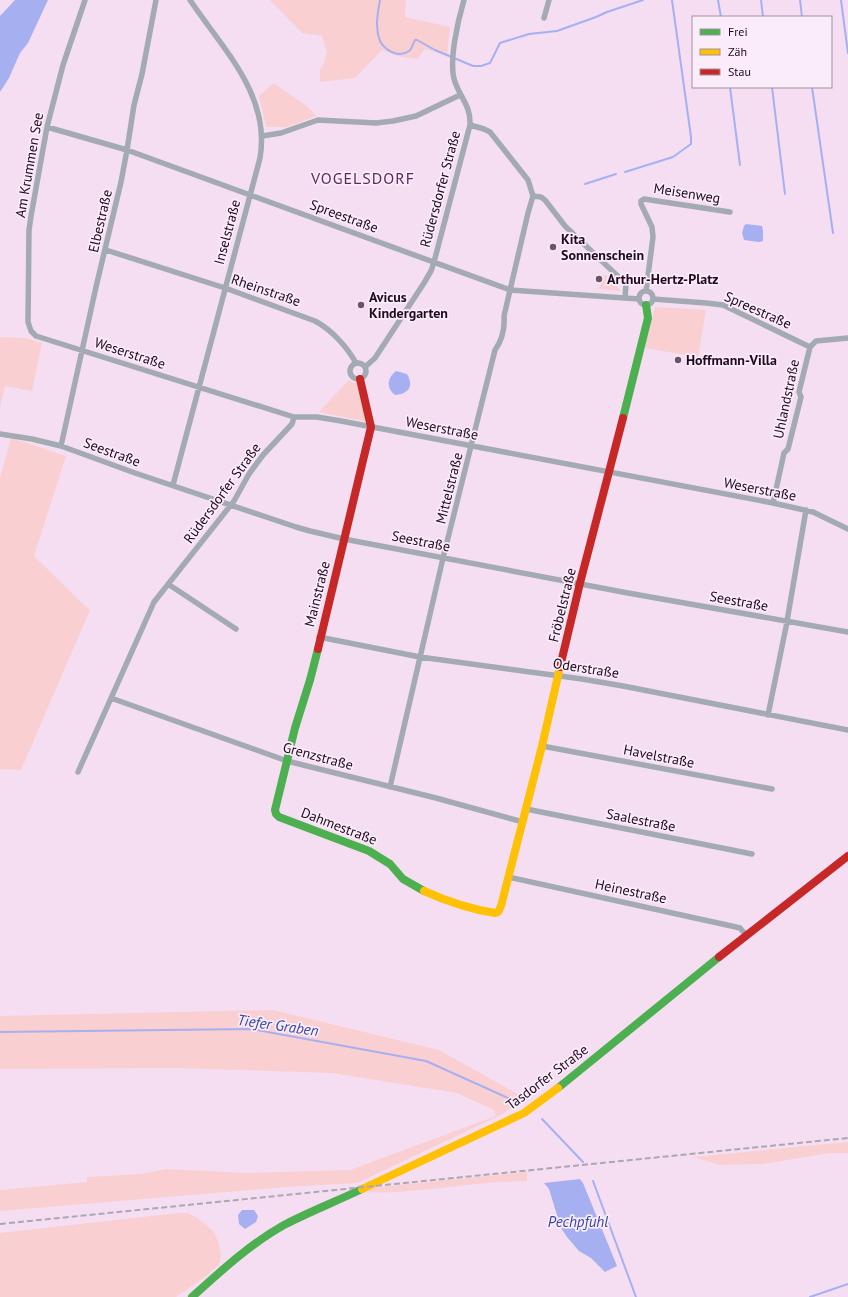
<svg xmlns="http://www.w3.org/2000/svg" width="848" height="1297" font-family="'PT Sans',sans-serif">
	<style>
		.green { fill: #f9cfd2 }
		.water { fill: #a6b0f1 }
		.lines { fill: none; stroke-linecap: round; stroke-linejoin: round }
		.stream { stroke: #a6b0f1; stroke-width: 2 }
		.street { stroke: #a3aab2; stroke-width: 5.5 }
		.fast { stroke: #4caf50; stroke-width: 8 }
		.slow { stroke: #ffc107; stroke-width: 8 }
		.jam { stroke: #c62828; stroke-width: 8 }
		.rail { stroke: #aca7b2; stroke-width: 2; stroke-dasharray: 6 3; stroke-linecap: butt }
		.poi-dot { fill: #6b5469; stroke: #faecf8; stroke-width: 1.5 }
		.labels { text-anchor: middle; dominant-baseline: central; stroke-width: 3.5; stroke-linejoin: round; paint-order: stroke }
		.street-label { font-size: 14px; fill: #21091f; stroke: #faecf8 }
		.poi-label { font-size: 14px; font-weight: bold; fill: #21091f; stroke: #faecf8; text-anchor: start }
		.water-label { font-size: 15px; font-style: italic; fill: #3445a7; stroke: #faecf8 }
		.quarter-label { font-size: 16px; letter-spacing: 1px; fill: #5f275b; stroke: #faecf8 }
	</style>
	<rect width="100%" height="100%" fill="#f5def2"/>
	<!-- green -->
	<path class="green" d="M270 0H406L405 17 450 27 447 56 425 49 417 59 397 56 382 50 355 78 320 82V70L324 63 327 52 322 36 302 33Z
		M274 83 308 107 316 116 287 127H266L259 96Z
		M605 274 621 291 599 289Z
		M655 307 706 310 698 357 645 348Z
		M0 337 24 338 42 343 32 391 5 386 0 408Z
		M349 380 352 382 357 383 367 422 319 412Z
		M11 438 66 456 34 556 84 605 90 610 21 770 0 769V478Z
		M273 1010 439 1050 523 1097 503 1114 357 1183 287 1187 0 1211V1190L87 1182V1177L141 1174 167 1169 247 1173 350 1170 496 1116 494 1110 457 1093 332 1073 173 1068 0 1069V1016Z
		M848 1142V1153H829L763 1164 720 1165 693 1157Z
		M527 1172V1181C471 1181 416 1195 360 1192L369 1188Z
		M178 1213H187L196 1217 205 1224 214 1232 219 1244 221 1255 219 1265 206 1276 176 1297H0V1233Z"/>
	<!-- water -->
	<path class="water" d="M15 0H48L28 43 20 53 9 78 0 92V16Z
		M746 224 762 226 763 231V241L759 242 744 240 742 233 744 226Z
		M396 371 407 374C414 386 409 394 395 395 386 388 387 378 396 371Z
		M580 1179 583 1183 617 1266 605 1272 591 1258 579 1251 567 1237 561 1228 549 1189 544 1183Z
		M242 1210H254L258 1216 256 1222 245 1229 239 1224 238 1215Z"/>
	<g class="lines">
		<!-- stream -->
		<path class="stream" d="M380 0C378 12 375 25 379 38 382 49 398 59 409 51 412 49 413 43 415 40H417L435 50 473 66H481L490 63 500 43 503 42 529 34 557 31 596 17 607 12 643 0
			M718 0 721 17
			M761 0 763 17
			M800 0 802 17
			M841 0 848 53
			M730 87 740 165
			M772 87 785 194
			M812 87 833 233
			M625 172 673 157 691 144V137L672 0
			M585 184 616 174
			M0 1032 251 1029 426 1061 519 1103
			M542 1119 583 1162
			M593 1181 636 1297
			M810 1297 848 1284"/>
		<!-- street -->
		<path class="street" d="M85 0 63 65 47 127 31 216 29 230 28 322 31 331 36 336 294 417H317L341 421 773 503 813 512 848 529
			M544 18 549 0
			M470 125 484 129 490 132 528 180 533 196 541 197 545 200 565 226 626 284 625 298
			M47 127 127 150 510 290 639 299
			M262 136 281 133 318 120 376 123 393 121 416 116 460 95
			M106 250 225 288 315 321C332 330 347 347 356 363
			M646 291 653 237 652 227 641 204V201L644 199 730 212
			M639 298a7 7 0 1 1 14 0a7 7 0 1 1-14 0Z
			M653 299 706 303 723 305 810 347
			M350 371a8 8 0 1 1 16 0a8 8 0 1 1-16 0Z
			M365 367 375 358 424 283 431 271 434 262 470 125C471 106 461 99 455 82 448 63 458 20 464 0
			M0 434 32 439 61 446 135 473 296 527 310 531 344 539 628 593 848 632
			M61 446 96 287 121 182 127 150 134 105 142 74 156 0
			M173 485 260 158C271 95 222 48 190 0
			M773 503 784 453 788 449 801 397 799 392 810 347 816 341 848 338
			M168 584 236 629
			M319 637 420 657 582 679 623 686 848 730
			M111 698 287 761 436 798 523 822
			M768 715 786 627 806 510
			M542 746 772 789
			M78 772 154 602 234 501 249 474 263 455 292 424 294 417
			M390 787 443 558 495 350C503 339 505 329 504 316L528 213 533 196
			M526 809 752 854
			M508 877 736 927 740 928 746 935"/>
		<!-- fast -->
		<path class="fast" d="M623 418 648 318 646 305
			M318 649 310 680 295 728 275 810 276 814 279 817 369 851 390 864 403 879 424 891
			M558 1088 719 957
			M192 1297C221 1271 250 1244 284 1225 309 1212 337 1201 362 1189"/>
		<!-- slow -->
		<path class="slow" d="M424 891C446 901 470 909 495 913L498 912 501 906 542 746 560 667
			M362 1189 524 1113 558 1088"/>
		<!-- jam -->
		<path class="jam" d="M318 649 371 427 360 379
			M560 667 580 583 623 418
			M719 957 848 856"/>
		<!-- rail -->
		<path class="rail" d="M0 1224 848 1138"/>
	</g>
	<!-- markers -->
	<g class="poi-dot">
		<circle cx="553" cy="247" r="4"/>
		<circle cx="599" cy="279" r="4"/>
		<circle cx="361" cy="305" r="4"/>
		<circle cx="678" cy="360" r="4"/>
	</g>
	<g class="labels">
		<!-- street labels -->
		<g class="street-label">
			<text transform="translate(29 165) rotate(-80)">Am Krummen See</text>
			<text transform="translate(440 189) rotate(-75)">Rüdersdorfer Straße</text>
			<text transform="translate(687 193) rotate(9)">Meisenweg</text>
			<text transform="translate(344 216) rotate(20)">Spreestraße</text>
			<text transform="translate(100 221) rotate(-77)">Elbestraße</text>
			<text transform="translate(227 232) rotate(-75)">Inselstraße</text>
			<text transform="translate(266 290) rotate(19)">Rheinstraße</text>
			<text transform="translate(758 310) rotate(24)">Spreestraße</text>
			<text transform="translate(130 353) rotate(18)">Weserstraße</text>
			<text transform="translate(786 399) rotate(-78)">Uhlandstraße</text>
			<text transform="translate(442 428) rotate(11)">Weserstraße</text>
			<text transform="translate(112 452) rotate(20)">Seestraße</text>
			<text transform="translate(449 488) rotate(-76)">Mittelstraße</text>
			<text transform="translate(760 489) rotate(11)">Weserstraße</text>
			<text transform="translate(222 493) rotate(-54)">Rüdersdorfer Straße</text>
			<text transform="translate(421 541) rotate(11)">Seestraße</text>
			<text transform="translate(317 594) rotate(-76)">Mainstraße</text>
			<text transform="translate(739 601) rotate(10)">Seestraße</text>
			<text transform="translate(562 605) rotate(-76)">Fröbelstraße</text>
			<text transform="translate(586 668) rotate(9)">Oderstraße</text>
			<text transform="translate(318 756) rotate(15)">Grenzstraße</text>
			<text transform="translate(659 756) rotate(11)">Havelstraße</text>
			<text transform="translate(641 820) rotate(11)">Saalestraße</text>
			<text transform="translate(339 826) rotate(21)">Dahmestraße</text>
			<text transform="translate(631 891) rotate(12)">Heinestraße</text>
			<text transform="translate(547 1077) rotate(-37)">Tasdorfer Straße</text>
		</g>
		<!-- poi labels -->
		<g class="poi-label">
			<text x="561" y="239">Kita<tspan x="561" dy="16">Sonnenschein</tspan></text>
			<text x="607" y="279">Arthur-Hertz-Platz</text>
			<text x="369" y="297">Avicus<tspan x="369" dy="16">Kindergarten</tspan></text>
			<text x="686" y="360">Hoffmann-Villa</text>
		</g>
		<!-- water labels -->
		<g class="water-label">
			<text transform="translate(278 1025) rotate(8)">Tiefer Graben</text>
			<text x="578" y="1221">Pechpfuhl</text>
		</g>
		<!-- quarter labels -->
		<g class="quarter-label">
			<text x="363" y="178">VOGELSDORF</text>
		</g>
	</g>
	<!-- legend -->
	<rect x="692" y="16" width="140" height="72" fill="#faecf8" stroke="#a391a1"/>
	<rect x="700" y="29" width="20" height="6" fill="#4caf50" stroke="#a391a1"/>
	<text x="728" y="36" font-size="12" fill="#21091f">Frei</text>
	<rect x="700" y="49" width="20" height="6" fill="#ffc107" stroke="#a391a1"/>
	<text x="728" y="56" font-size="12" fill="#21091f">Zäh</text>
	<rect x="700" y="69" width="20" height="6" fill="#c62828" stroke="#a391a1"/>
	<text x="728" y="76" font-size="12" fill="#21091f">Stau</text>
</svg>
